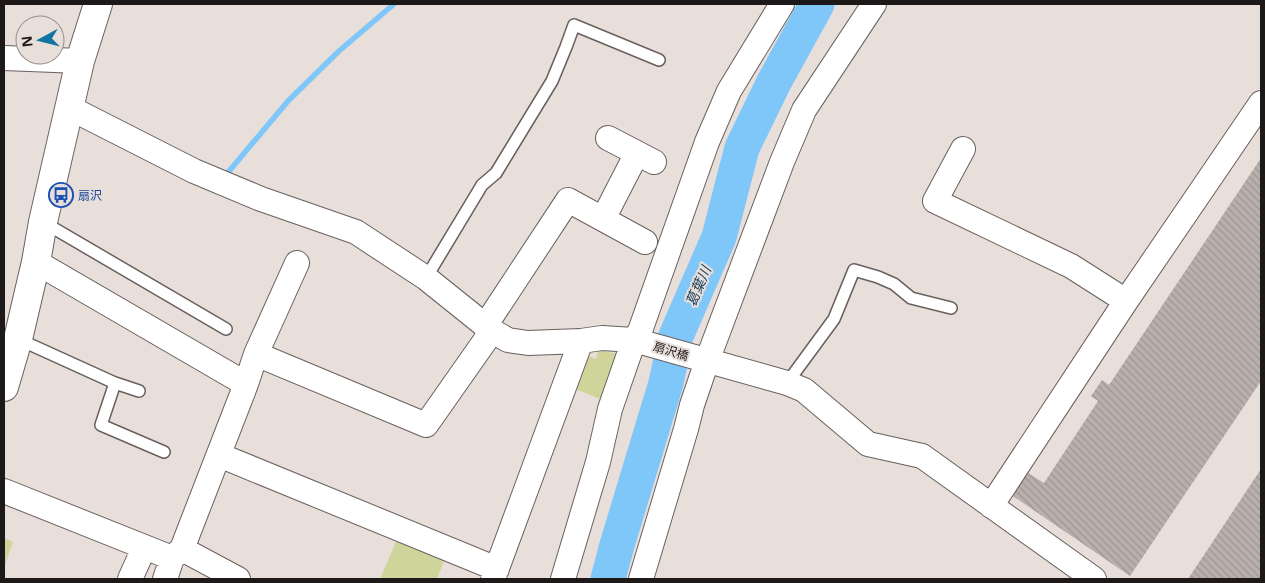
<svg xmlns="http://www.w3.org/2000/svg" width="1265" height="583" font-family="'Noto Sans','Noto Sans JP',sans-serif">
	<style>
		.green { fill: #cfd59a }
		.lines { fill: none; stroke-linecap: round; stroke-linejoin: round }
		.stream { stroke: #7fc6f9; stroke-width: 5.5 }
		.river { stroke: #7fc6f9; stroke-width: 35 }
		.building { fill: url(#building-back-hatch) }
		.lane-casing { stroke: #69605d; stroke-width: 14 }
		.street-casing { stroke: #69605d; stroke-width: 26 }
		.secondary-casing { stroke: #69605d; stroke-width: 30 }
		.lane { stroke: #fff; stroke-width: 11 }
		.street { stroke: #fff; stroke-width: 24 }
		.secondary { stroke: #fff; stroke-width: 28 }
		.labels { text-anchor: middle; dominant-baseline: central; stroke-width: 4; stroke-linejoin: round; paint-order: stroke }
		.transit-label { font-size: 12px; fill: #164399; stroke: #e8deda; text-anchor: start }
		.street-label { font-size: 12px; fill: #1c1918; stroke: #e8deda }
		.water-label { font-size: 14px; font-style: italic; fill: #1c435d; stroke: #e8deda }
	</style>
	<defs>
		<pattern id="building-back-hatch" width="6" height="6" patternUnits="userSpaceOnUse" patternTransform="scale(1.25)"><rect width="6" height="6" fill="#b9afac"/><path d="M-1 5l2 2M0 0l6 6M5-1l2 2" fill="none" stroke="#9e9693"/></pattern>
	</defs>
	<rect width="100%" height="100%" fill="#e8deda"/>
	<!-- green -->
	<path class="green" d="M598 351 617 353 621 359 605 401 573 388 585 355 596 359Z
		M398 537 446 556 437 579H380Z
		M4 538 13 542 4 568Z"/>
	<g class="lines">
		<!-- stream -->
		<path class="stream" d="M225 176 288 101 339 51 394 4"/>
		<!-- river -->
		<path class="river" d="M608 579 617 545 666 383 676 336 719 237 742 148 774 82 817 4"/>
	</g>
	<!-- building -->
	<path class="building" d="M1261 158V381L1130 576 1013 496 1028 473 1044 483 1098 401 1091 396 1102 380 1109 385Z
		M1261 469V579H1188Z"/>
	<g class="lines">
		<defs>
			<path id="lane" d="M43 222 226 329
				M426 278 482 185 496 173 552 81 566 47 574 25 659 60
				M18 339 115 383 101 425 164 452
				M115 383 139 391
				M787 383 834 319 854 270 878 277 894 284 911 298 951 308"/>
			<path id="street" d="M4 58 80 61
				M70 108 194 171 261 199 356 232 426 278 492 331 508 340 528 343 581 341 602 338 634 340 787 383 804 390 868 444 922 456 1094 579
				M608 138 654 162
				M963 149 935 201 1071 266 1126 301
				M603 219 637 153
				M36 262 246 384
				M485 326 568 200 645 242
				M256 354 426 425 492 331
				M219 455 497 569
				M4 491 172 558
				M991 506 1126 301 1261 103
				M182 549 238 579
				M130 579 144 548
				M165 579 172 558 182 549 246 384 256 354 297 263
				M493 579 581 341
				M563 579 598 462 610 409 634 340 640 331 707 142 729 91 782 4
				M641 579 686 429 692 405 707 361 782 162 804 110 874 4"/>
			<path id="secondary" d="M4 387 18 339 36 262 43 222 80 61 98 4"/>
		</defs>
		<!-- lane casing -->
		<use href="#lane" class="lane-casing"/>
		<!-- street casing -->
		<use href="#street" class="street-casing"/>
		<!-- secondary casing -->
		<use href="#secondary" class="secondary-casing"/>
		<!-- lane -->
		<use href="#lane" class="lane"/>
		<!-- street -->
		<use href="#street" class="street"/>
		<!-- secondary -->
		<use href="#secondary" class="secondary"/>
	</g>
	<!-- icons -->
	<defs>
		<symbol id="bus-ring" viewBox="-11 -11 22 22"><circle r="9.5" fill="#e8deda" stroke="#1a4fb4" stroke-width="1.5"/><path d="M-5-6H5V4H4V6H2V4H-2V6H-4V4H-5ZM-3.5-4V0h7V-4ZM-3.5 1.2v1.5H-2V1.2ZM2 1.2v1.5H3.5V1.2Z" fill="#1a4fb4"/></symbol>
	</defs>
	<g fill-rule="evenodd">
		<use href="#bus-ring" x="47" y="181" width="28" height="28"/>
	</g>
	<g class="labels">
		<!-- transit labels -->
		<g class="transit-label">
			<text x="78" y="195">扇沢</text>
		</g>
		<!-- street labels -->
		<g class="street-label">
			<text transform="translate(671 351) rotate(17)">扇沢橋</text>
		</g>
		<!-- water labels -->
		<g class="water-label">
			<text transform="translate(698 286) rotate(-67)">葛葉川</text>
		</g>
	</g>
	<!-- border -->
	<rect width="1265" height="583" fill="none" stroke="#1c1918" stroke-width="10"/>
	<!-- north arrow -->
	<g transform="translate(40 40) rotate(263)"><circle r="24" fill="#e8deda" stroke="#968f8c"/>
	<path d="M0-4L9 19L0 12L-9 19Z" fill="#1374a1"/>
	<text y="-8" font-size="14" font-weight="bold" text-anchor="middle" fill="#1c1918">N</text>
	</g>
</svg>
